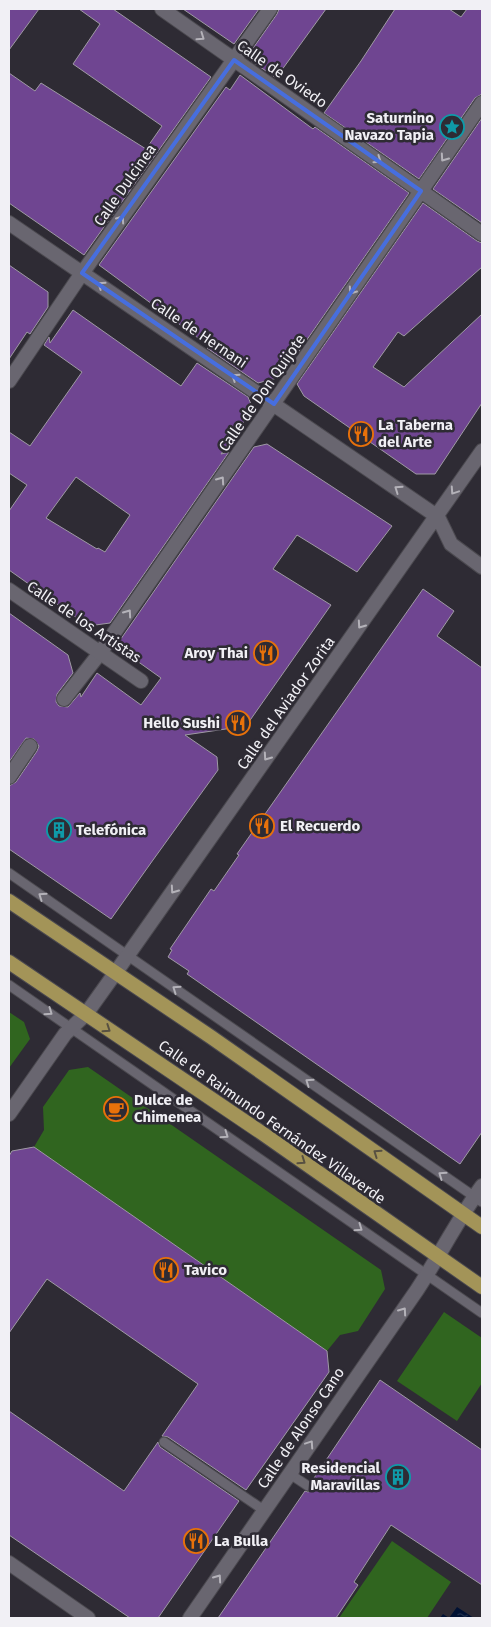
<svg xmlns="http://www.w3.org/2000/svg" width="491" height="1627" font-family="'Fira Sans',sans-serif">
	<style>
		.green { fill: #30651f }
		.water { fill: url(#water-ripples) }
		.building { fill: #6f4591; stroke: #9f9aa4; fill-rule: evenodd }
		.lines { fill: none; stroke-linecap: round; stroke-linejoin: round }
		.service-casing { stroke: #4b494f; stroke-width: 11 }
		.pedestrian-casing { stroke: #4b494f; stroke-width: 16 }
		.minor-casing { stroke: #4b494f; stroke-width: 16 }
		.primary-casing { stroke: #4b494f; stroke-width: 16 }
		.service { stroke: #696670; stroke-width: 9 }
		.pedestrian { stroke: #696670; stroke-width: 14 }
		.minor { stroke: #696670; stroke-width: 14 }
		.primary { stroke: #a39458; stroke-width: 14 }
		.oneway { stroke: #b4b2b9 }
		.oneway2 { stroke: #575041 }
		.marked { fill: none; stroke: #476ede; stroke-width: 4; stroke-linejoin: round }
		.labels { text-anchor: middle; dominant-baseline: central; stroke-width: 5; stroke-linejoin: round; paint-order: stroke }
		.street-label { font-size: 15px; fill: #f1f0f5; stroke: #2e2b34 }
		.poi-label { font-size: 15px; font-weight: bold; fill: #f1f0f5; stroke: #2e2b34; text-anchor: start }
	</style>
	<defs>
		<pattern id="water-ripples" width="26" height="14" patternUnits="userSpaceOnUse" patternTransform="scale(1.25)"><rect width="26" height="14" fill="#013"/><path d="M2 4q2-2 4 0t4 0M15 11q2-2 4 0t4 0" fill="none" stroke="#263451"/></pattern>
	</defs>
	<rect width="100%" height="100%" fill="#2e2b34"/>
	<!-- green -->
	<path class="green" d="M9 1012 24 1022 30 1039 9 1068Z
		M88 1067 381 1270 385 1289 358 1331 340 1335 327 1351 34 1147 44 1130 43 1107 69 1070Z
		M444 1312 482 1338V1383L457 1421 397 1381Z
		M392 1541 451 1582 427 1618H339Z"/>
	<!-- water -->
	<path class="water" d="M457 1607 474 1618H440L443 1614 449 1618Z"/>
	<!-- building -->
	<path class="building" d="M9 9H39L9 50Z
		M79 9H113L211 77 84 255 9 203V73L35 91 41 83 146 149 162 126 73 64 100 24Z
		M183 9H259L234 44Z
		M279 9H326L276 78 250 60 253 57 249 54 277 14Z
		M395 9H449L461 17 467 9H482V94L475 98 419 179 324 113 361 61Z
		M240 75 313 129 315 127 409 193 281 377 258 383 207 348 209 346 99 265 226 87 230 90Z
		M482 118V223L433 189Z
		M423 203 477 241 482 243V267L404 336 398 332 373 367 404 387 482 314V403L435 474H416L304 396 297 384Z
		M9 265 48 292V307L30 334 27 332 9 359Z
		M73 310 181 386 197 363 248 397 253 409 221 454 229 452 110 623 88 626 9 570V511L27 485 9 473V432L30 446 82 372 44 345 49 337 50 343ZM76 477 130 515 105 552 98 548 97 549 46 518Z
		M267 444 392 526 357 572 297 535 273 569 331 605 246 726 185 735 217 757 218 770 153 860 111 919 9 849V786L16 782 37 751 39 746 34 739 26 738 9 762V613L68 655 73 673 57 694 56 702 59 706 68 707 80 693 81 697 97 673 141 705 161 678 116 646 254 447Z
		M423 589 454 611 437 636 482 668V1132L460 1164 187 974 189 971 168 957 172 950 170 949 211 889 214 891 239 855 237 854Z
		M34 1147 327 1351 329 1372 246 1490 168 1437 162 1436 198 1384 47 1279 9 1333V1156L12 1151Z
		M380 1380 482 1450V1585L391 1525 354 1582 358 1585 336 1618H218L305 1491 308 1492 313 1490 314 1486 312 1481Z
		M9 1411 124 1491 158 1442 160 1447 239 1501 158 1618H130L9 1535Z"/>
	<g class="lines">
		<defs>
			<path id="service" d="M9 873 482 1202
				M9 985 482 1313
				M164 1442 265 1511
				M290 1474 308 1486"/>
			<path id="pedestrian" d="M64 699 100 653"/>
			<path id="minor" d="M162 9 482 234
				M9 223 438 517 451 544 482 567
				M9 381 78 279 270 9
				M9 590 141 681
				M100 653 482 103
				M9 777 30 746
				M9 1114 65 1034 86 1014 116 972 482 451
				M9 1563 88 1618
				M190 1618 417 1290C440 1255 458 1219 482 1186"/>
			<path id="primary" d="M9 901 211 1037 482 1227
				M9 962 262 1133 482 1287"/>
		</defs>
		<!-- service casing -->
		<use href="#service" class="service-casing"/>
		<!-- pedestrian casing -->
		<use href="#pedestrian" class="pedestrian-casing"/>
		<!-- minor casing -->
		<use href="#minor" class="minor-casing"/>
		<!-- primary casing -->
		<use href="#primary" class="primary-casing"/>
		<!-- service -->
		<use href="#service" class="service"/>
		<!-- pedestrian -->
		<use href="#pedestrian" class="pedestrian"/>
		<!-- minor -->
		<use href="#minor" class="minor"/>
		<!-- primary -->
		<use href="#primary" class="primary"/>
	</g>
	<!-- one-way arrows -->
	<defs><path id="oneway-chevron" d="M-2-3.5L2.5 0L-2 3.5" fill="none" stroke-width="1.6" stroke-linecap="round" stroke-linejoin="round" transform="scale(1.25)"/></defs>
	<g class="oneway">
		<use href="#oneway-chevron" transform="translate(201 37) rotate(35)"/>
		<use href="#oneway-chevron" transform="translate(444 158) rotate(125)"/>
		<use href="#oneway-chevron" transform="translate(378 160) rotate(35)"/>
		<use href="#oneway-chevron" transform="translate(121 219) rotate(-55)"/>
		<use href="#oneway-chevron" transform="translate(101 285) rotate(-146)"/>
		<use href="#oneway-chevron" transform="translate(352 291) rotate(125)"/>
		<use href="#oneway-chevron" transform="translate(235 377) rotate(-146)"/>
		<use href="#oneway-chevron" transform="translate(221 480) rotate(-55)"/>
		<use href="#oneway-chevron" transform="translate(398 489) rotate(-145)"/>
		<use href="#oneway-chevron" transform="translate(454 491) rotate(124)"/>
		<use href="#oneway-chevron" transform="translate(128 613) rotate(-55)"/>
		<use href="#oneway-chevron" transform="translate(361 625) rotate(125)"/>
		<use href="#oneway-chevron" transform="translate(267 757) rotate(125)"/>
		<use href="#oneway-chevron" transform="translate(174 890) rotate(125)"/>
		<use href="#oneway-chevron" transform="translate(42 896) rotate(-145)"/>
		<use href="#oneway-chevron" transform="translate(176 989) rotate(-145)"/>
		<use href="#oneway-chevron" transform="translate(49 1012) rotate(35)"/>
		<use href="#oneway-chevron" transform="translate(309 1082) rotate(-145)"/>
		<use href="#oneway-chevron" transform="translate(225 1135) rotate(35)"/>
		<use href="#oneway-chevron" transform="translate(442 1175) rotate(-145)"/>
		<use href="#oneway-chevron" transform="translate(359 1228) rotate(35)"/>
		<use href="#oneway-chevron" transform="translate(403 1311) rotate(-55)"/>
		<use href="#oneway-chevron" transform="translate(310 1444) rotate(-56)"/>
		<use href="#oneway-chevron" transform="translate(218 1578) rotate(-55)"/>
	</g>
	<g class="oneway2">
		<use href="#oneway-chevron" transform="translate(107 1029) rotate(34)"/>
		<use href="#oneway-chevron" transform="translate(377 1153) rotate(-145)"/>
		<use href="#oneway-chevron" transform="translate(302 1161) rotate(35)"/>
	</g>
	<!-- marked area -->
	<path class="marked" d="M234 60 421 191 274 404 82 273Z"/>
	<!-- icons -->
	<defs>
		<symbol id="sight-ring" viewBox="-11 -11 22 22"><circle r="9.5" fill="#2e2b34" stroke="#0f9aa8" stroke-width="1.5"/><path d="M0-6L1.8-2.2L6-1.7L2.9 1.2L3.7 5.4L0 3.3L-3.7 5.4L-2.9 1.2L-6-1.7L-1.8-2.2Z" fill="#0f9aa8"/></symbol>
		<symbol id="restaurant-ring" viewBox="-11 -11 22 22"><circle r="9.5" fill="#2e2b34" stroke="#e8710a" stroke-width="1.5"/><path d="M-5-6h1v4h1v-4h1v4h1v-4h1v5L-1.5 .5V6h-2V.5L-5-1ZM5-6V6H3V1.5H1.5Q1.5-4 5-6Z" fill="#e8710a"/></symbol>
		<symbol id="building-ring" viewBox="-11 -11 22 22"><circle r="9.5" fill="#2e2b34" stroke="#0f9aa8" stroke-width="1.5"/><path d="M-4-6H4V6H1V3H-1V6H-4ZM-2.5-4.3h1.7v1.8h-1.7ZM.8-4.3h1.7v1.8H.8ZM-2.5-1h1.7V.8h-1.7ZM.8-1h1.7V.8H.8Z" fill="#0f9aa8"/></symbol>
		<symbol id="cafe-ring" viewBox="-11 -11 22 22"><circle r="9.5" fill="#2e2b34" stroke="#e8710a" stroke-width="1.5"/><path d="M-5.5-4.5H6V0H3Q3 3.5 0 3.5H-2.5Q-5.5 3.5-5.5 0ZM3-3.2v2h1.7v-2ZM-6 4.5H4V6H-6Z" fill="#e8710a"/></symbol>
	</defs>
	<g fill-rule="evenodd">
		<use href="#sight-ring" x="438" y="113" width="28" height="28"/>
		<use href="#restaurant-ring" x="347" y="420" width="28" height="28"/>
		<use href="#restaurant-ring" x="252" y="639" width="28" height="28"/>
		<use href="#restaurant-ring" x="224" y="709" width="28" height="28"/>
		<use href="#restaurant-ring" x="248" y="812" width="28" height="28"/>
		<use href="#building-ring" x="45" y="816" width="28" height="28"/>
		<use href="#cafe-ring" x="102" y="1095" width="28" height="28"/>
		<use href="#restaurant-ring" x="152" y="1256" width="28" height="28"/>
		<use href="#building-ring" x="384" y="1463" width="28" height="28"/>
		<use href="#restaurant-ring" x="182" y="1527" width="28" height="28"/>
	</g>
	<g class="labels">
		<!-- street labels -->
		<g class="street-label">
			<text transform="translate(282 74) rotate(35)">Calle de Oviedo</text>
			<text transform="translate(125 185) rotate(-55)">Calle Dulcinea</text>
			<text transform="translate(199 333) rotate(34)">Calle de Hernani</text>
			<text transform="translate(262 393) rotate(-55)">Calle de Don Quijote</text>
			<text transform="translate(84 622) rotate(34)">Calle de los Artistas</text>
			<text transform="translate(286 703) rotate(-55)">Calle del Aviador Zorita</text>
			<text transform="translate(272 1122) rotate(35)">Calle de Raimundo Fernández Villaverde</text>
			<text transform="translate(301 1428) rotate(-56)">Calle de Alonso Cano</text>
		</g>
		<!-- poi labels -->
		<g class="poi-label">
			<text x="434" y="118" text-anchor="end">Saturnino<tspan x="434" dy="17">Navazo Tapia</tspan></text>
			<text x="378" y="425">La Taberna<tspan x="378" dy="17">del Arte</tspan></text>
			<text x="248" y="653" text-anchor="end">Aroy Thai</text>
			<text x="220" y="723" text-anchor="end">Hello Sushi</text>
			<text x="280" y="826">El Recuerdo</text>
			<text x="76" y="830">Telefónica</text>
			<text x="134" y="1100">Dulce de<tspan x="134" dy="17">Chimenea</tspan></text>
			<text x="184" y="1270">Tavico</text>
			<text x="380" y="1468" text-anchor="end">Residencial<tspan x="380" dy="17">Maravillas</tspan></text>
			<text x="214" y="1541">La Bulla</text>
		</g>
	</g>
	<!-- border -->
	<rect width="491" height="1627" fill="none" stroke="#f1f0f5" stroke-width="20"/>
</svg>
